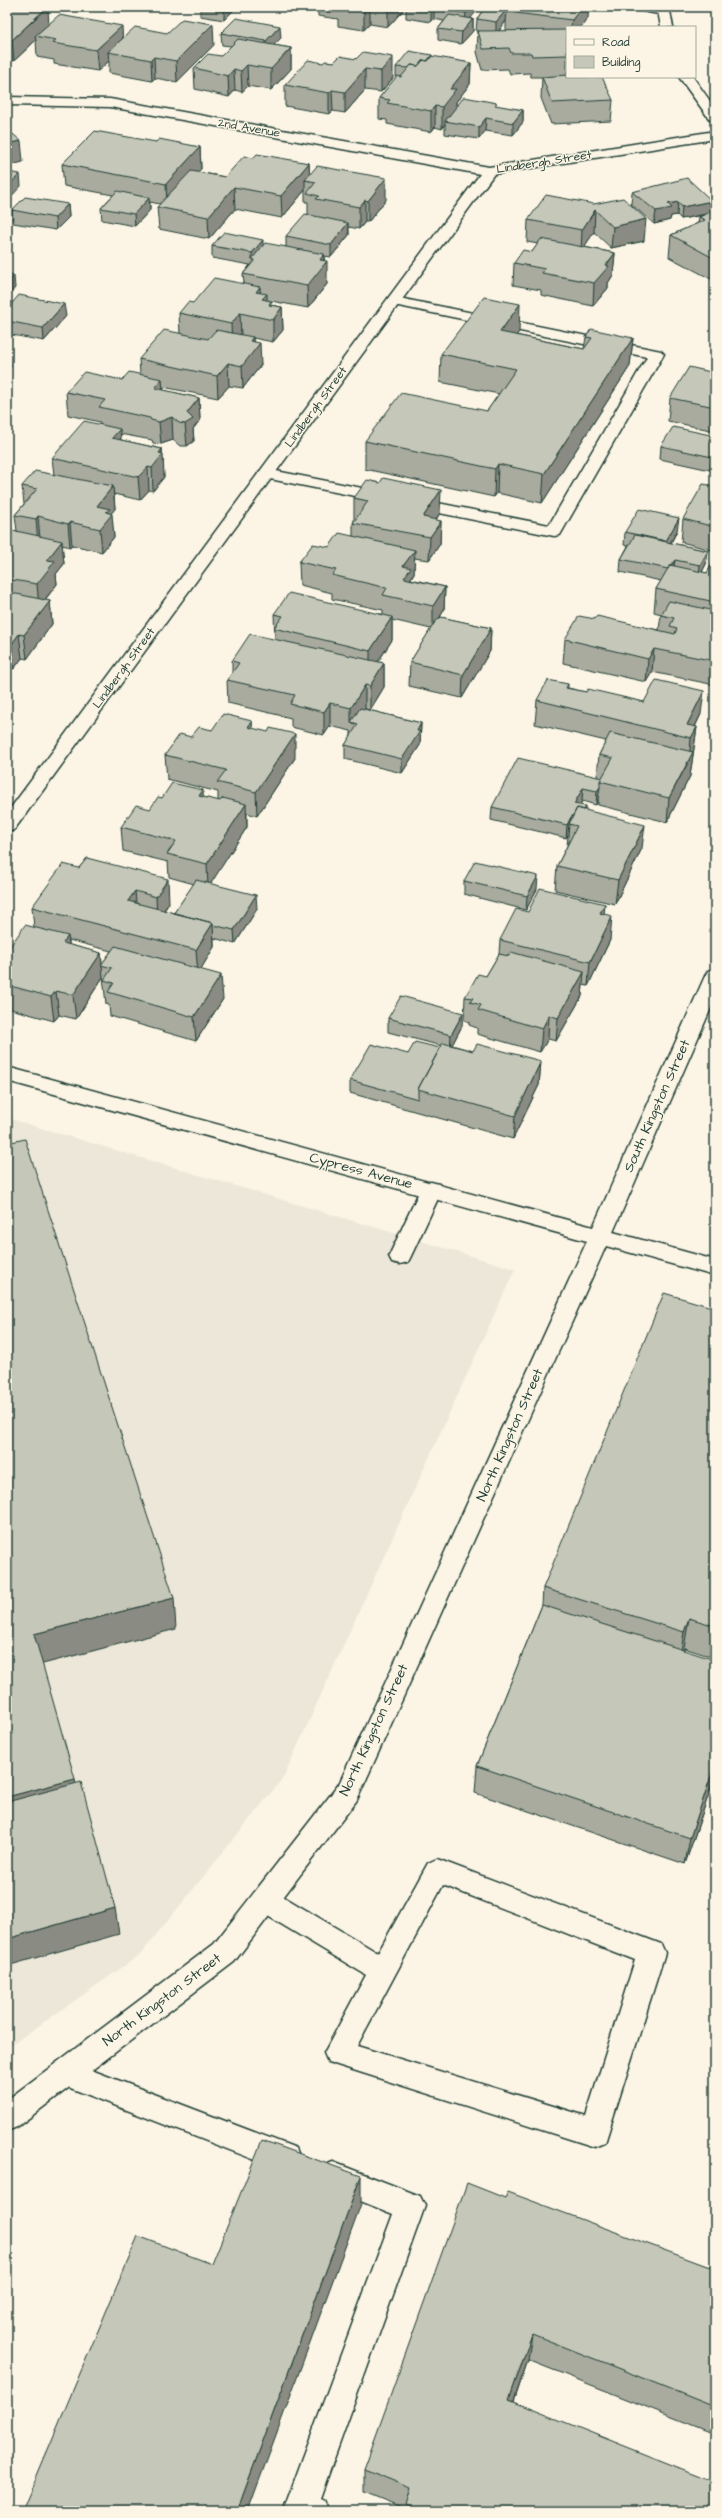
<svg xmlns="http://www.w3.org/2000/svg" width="722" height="2518" font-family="'Architects Daughter',sans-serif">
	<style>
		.built { fill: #ece7d8 }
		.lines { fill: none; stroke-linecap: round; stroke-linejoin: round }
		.service-casing { stroke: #1f3d34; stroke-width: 3 }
		.minor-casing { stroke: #1f3d34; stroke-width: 3 }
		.tertiary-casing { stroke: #1f3d34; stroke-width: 3 }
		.service { fill: #fcf5e5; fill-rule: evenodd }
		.minor { fill: #fcf5e5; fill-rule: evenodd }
		.tertiary { fill: #fcf5e5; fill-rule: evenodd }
		.wall { fill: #a9ab9f; stroke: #1f3d34; fill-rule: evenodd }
		.shaded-wall { fill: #8a8b82; stroke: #1f3d34 }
		.building { fill: #c5c7b9; stroke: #1f3d34 }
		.labels { text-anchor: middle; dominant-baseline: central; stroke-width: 3; stroke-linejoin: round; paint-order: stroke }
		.far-street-label { font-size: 12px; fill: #1f3d34; stroke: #fcf5e5 }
		.street-label { font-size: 14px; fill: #1f3d34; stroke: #fcf5e5 }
	</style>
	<rect width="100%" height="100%" fill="#fcf5e5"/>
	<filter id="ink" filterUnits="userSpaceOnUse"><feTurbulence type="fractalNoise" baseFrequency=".025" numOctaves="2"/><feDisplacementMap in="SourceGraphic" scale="8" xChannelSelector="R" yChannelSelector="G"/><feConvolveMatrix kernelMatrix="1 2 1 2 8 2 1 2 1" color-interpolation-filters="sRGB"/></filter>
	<g filter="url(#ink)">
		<!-- built -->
		<path class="built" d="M7 1118 515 1269 283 1778 140 1955 7 2048Z"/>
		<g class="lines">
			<defs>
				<path id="service" d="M394 297 661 351 664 354 560 535 554 536 260 477 258 474 260 471 266 469 549 525 647 357 389 304 387 301 389 298Z
					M431 1182 439 1184 442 1190 411 1256 408 1262 400 1264 392 1262 389 1256 420 1190 423 1184Z
					M437 1859 661 1944 665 1953 605 2143 595 2147 328 2062 324 2053 366 1975 256 1909 252 1900 256 1891 265 1888 274 1891 378 1953 428 1863ZM443 1885 635 1960 586 2116 357 2046Z
					M65 2060 296 2148 300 2158 296 2168 286 2172 55 2082 51 2073 55 2064Z
					M333 2162 420 2196 425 2206 320 2498 324 2500 329 2511H287L285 2506 393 2214 323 2186 319 2176 323 2166Z"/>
				<path id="minor" d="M635 7H663L670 11 664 15 637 10Z
					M7 97 110 99 489 167 715 131V139L494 174 14 830 7 832V813L480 174 110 107 7 105Z
					M715 969V999L613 1232 715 1260V1276L606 1246 357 1800 234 1962 17 2127 7 2131V2100L214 1944 339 1784 587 1241 7 1081V1067L593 1227 705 976 708 971Z"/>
				<path id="tertiary" d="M660 7H672L670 11 673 27H661L658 11Z
					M679 77H693L715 108V121L710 120Z"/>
			</defs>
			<!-- service casing -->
			<use href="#service" class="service-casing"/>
			<!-- minor casing -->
			<use href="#minor" class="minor-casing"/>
			<!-- tertiary casing -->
			<use href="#tertiary" class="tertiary-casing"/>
			<!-- service -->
			<use href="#service" class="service"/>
			<!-- minor -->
			<use href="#minor" class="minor"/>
			<!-- tertiary -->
			<use href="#tertiary" class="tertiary"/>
		</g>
		<!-- wall -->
		<path class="wall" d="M7 7 49 24 122 39 214 45 177 82 155 78 152 81 109 73V61L98 71 54 64V60L37 57 36 40 14 61 7 59Z
			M197 7H237L224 20 200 16V8Z
			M318 7H406L388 27 370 24 364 30 338 26V19L318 16Z
			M406 7H480L470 18 473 19V31L461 44 438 40V29L444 21 434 19 431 22 406 18Z
			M485 7 588 18 581 27H567V77L613 100 611 121 551 124 541 98 542 77H531L530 73 510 74 508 69 482 70 477 52 478 31H479H476L477 19ZM506 21V31H499Z
			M221 33 281 38 273 45 291 48V69L271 90 248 86 242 92 235 90 229 97 195 89 194 68 221 56 231 46 222 45Z
			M432 57 471 63 470 84 456 102V108L497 106 523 110V122L513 135 485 131 479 139 445 134V124L442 129 435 127 431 132 387 124V120L379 119V98L396 78V67Z
			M356 59 393 78 381 92 365 90 345 113 333 111 329 114 285 106V85L323 63 334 62Z
			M156 142 200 147 201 169 198 172 225 177 253 158 309 163V175L386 200 368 222H365L359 229 349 227V235L331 257 324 256 327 284 308 308 271 301V305L282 307 283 330 273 342 253 338V341L261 365 243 388 229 386 218 398 163 387V390L199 398 200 420 193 429 194 441 187 446H180L173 440 161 444 153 443 152 440 120 434 121 440 162 449 164 477 153 491 149 490 140 500 114 494 115 509 111 513 114 537 102 552 72 545 70 547 62 545 64 564 56 574 57 584 45 600 50 601 52 624 27 659 22 658 14 669 7 667V529L17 531 15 515 24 504 22 486 54 475 52 458 100 424V422L68 415 66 392 122 380 140 374 139 359 180 334 179 313 193 303 244 283 243 274 250 265 212 258V246H263L286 247V236L308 215V202H305V190L282 218 235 209 209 239 159 229 157 207 160 204 150 202V210L135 226 102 220 101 208 113 195 64 186 62 164Z
			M632 192 712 201 711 212 715 210V281L669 257 671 235 698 223 699 217 705 215 681 219 677 215 671 216 670 220 654 224 631 204Z
			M68 204 69 217 56 230 13 223 12 210Z
			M594 204 644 241 611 248 594 232 584 247 615 253 613 275 608 283V288L593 306 541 295V290L513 285 514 263 532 252 538 244 527 242 528 220Z
			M7 309 66 316 44 341 7 334Z
			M519 332 516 335 584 349 586 337 633 338 630 366 542 503 497 493 494 497 365 469V441L487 411 499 394 440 382 441 354Z
			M715 373V431L668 421 670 398Z
			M715 436V461L710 470 660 459 661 446Z
			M715 486V551L681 542 683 519Z
			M354 498 440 513 436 520 441 521 440 544 429 560 414 558V573L411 578V579L445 587 444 610 440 617 491 628 490 651 462 698 409 686 410 662 431 629 392 620V640L378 662 384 663V687L370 710 365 709H364L421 723 420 745 402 773 345 759V745L351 736V731L330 726 324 735 291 727V718L228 703 227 680 232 673V661L275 639 274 614H383V610L332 599V593L300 585 299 562 353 536V523L354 521Z
			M677 531 671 543 708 551 706 564 702 572 707 573 715 559V685L652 672 646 682 563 663 565 639 595 619 659 630 661 614 654 612 656 589 661 581 620 572 621 559 628 546 624 545 625 532Z
			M568 684V688L586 692 644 702 701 714 695 727H697L690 776 667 822 598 805V800L596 805 582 801 580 805 586 806V810L642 848 615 904 555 890 557 866 567 846 568 835 566 838 491 820 492 807 597 777 599 755 606 741 535 724 537 700Z
			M252 721V728L295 758 257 816 247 813V827L210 884 257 909 235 944 214 938V947L200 970 223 999 196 1041 110 1016 109 1005 106 1004 103 977 76 1019 59 1015 54 1021 7 1008V951L34 927 32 907 79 868 87 858 169 903 164 911 174 913 194 884 169 877 168 862 123 851 121 827 150 809 162 798 203 797 218 801V792L167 779 165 755 191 737 212 730ZM69 940 111 951 102 964 101 953 69 945Z
			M464 881 537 889 526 910 464 894Z
			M528 912 604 914 610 940 588 986 583 985 582 996 556 1041 548 1039 540 1052 477 1034V1028L469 1025V1022L464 1020 465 997 486 976 499 954 500 940Z
			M388 1018 462 1026 452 1045 473 1051 541 1061 539 1085 513 1139 350 1093V1080L408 1054 440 1048 442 1046 388 1032Z
			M715 1308V1658L684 1648V1650L715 1776 685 1864 475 1793 477 1766 542 1605 543 1588Z
			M505 2198 715 2269V2434L528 2360 514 2402 715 2511H406V2510L364 2493V2469Z"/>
		<!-- shaded-wall -->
		<path class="shaded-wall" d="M48 7 49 27 35 36 36 40 14 61 12 40Z
			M224 7H237L224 20Z
			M366 7H370V24L364 30V10Z
			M388 7H406L388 27Z
			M470 7H480L465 25 466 13Z
			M509 7H511L507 12 506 21 496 34V22Z
			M582 7H589L588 18 581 27H571L572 20Z
			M434 8V19L431 22V11Z
			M473 19V31L461 44 462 32Z
			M213 24 214 45 177 82 176 61Z
			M122 26 123 47 108 52 109 61 98 71 96 50Z
			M280 26 281 38 266 53V41Z
			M291 48V69L271 90V69Z
			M432 55 431 67 419 70Z
			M154 57 155 78 152 81 151 60Z
			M393 57V78L381 92V71Z
			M471 63 470 84 456 102V110L445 121V124L442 129V107L450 89Z
			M247 65 248 86 242 92 241 71Z
			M234 69 235 90 229 97 228 76Z
			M365 69V90L345 113V92Z
			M332 90 333 111 329 114V93Z
			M435 106V127L431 132V111Z
			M523 110V122L513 135V123Z
			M486 118 485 131 479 139V127Z
			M21 141 23 162 7 166V144Z
			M200 147 201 169 167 205 166 184Z
			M309 163 310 181 305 180V190L282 218 281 196Z
			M20 174 21 186 7 201V187Z
			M386 178V200L368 222V201Z
			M234 187 235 209 209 239 208 217Z
			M149 198 150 210 135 226 134 214Z
			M365 200V222L359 229V207Z
			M712 201 711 213 681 219 682 207Z
			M678 202 677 215 671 216 670 220 654 224 656 211 668 204Z
			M68 204 69 217 56 230 55 218Z
			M595 210 594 232 581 252 582 230Z
			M646 219 644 241 611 248 613 227Z
			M348 223 349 235 331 257V245Z
			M263 240V253L255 260 252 259V253Z
			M615 253 613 275 608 283V288L593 306 594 283Z
			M324 254V265L327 261V284L308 308 307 286 320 260Z
			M14 276 15 288 7 297V283Z
			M260 287 261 309 256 292Z
			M267 294V316L262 299Z
			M64 304 66 316 44 341 43 328Z
			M520 304 519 332 498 360 500 332Z
			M282 307 283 330 273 342V320Z
			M240 313 241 336 232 346 231 324Z
			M253 337V352L260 343 261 365 243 388 242 366 250 341Z
			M633 338 630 366 542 503 544 474Z
			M9 354 11 367 7 371V357Z
			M228 363 229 386 218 398 217 376Z
			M162 379 164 401 155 388Z
			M199 398 200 420 193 429 194 441 187 446 185 424 187 413Z
			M172 417 173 440 161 444 159 422Z
			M120 429 122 452 112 438Z
			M162 449V455L163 454 164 477 153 491 152 468 159 453Z
			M715 451V461L710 470 712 457Z
			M498 464 497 493 494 497 495 469Z
			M148 467 149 490 140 500 138 477Z
			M113 486 115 509 110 515 112 514 114 537 102 552 100 529 97 506Z
			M441 490 440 513 425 536 423 517Z
			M38 516 40 539 38 543 36 519Z
			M679 518 677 531 664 554 666 541Z
			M441 521 440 544 429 560 430 537Z
			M70 522 72 545 70 547 68 524Z
			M62 541 64 564 56 574 57 584 39 607 37 584 47 560Z
			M415 550 414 573 411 578V591L405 600 403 566Z
			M708 551 706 564 699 578 700 565Z
			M675 560 673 573 669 569Z
			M445 587 444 610 433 629V606Z
			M50 601 52 624 27 659 24 635Z
			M392 617V640L370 674V651Z
			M491 628 490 651 462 698 463 675Z
			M19 634 22 658 14 669 11 645Z
			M654 649 652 672 646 682 648 659Z
			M384 663V687L370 710V686Z
			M365 685V709L356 724 351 723V708Z
			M704 691 701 714 690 737 687 725Z
			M330 703V726L324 735V712Z
			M252 721 253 744 248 727Z
			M421 723 420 745 402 773V759Z
			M697 727 690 776 667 822 669 798 689 761 691 738Z
			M295 734V758L257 816 256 792Z
			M600 787 598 800 596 805 597 791Z
			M583 788 582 801 573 817 574 804Z
			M203 790 204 814 199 796Z
			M246 804 247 827 208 888 207 864Z
			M571 817V825L569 824 568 835 566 838 567 825Z
			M645 825 642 848 615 904 618 880Z
			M538 876 537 889 526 910 527 896Z
			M168 879 169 903 157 920 156 897Z
			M135 891 137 915 128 901Z
			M256 895 257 909 235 944 234 930Z
			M605 904 603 928 600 913Z
			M612 916 610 940 588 986 590 962Z
			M213 923 214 947 198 974 196 950Z
			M68 936 71 959 63 943Z
			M101 953 103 977 76 1019 73 995Z
			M584 972 582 996 556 1041 558 1018Z
			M221 975 223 999 196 1041 194 1017Z
			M56 991 59 1015 54 1021 51 997Z
			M463 1013 462 1026 450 1049 451 1035Z
			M549 1015 548 1039 540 1052 542 1029Z
			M541 1061 539 1085 513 1139 515 1116Z
			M174 1598 176 1629 39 1665 34 1634Z
			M689 1618 684 1648 679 1663 684 1632Z
			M715 1764V1776L685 1864 690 1838Z
			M75 1779 79 1808 7 1828V1797Z
			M115 1908 119 1934 7 1966V1939Z
			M361 2176V2204L248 2511H237Z
			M532 2334 528 2360 506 2424 509 2400Z"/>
		<!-- building -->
		<path class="building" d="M7 7H47L12 40 7 39Z
			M347 7H366L364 10Z
			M408 7H470L466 13 434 8 431 11Z
			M485 7H509L496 22 477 19Z
			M511 7 519 8 520 7H582L572 20 507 12Z
			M59 15 122 26 96 50 52 43 56 40 35 36Z
			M449 15 473 19 462 32 438 29Z
			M236 18 280 26 266 41 221 33Z
			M182 19 213 24 176 61 154 57 151 60 108 52 135 27 167 33Z
			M567 30V55L532 56 531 53H511L509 48 483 49 478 31Z
			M238 39 291 48 271 69 247 65 241 71 234 69 228 76 194 68 208 54 221 56Z
			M409 51 432 55 427 61 423 60 418 66 411 65 408 68 396 67Z
			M363 52 393 57 381 71 365 69 345 92 332 90 329 93 285 85 308 60 323 63 325 61 334 62 340 56 356 59Z
			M432 56 471 63 450 89H456L442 107 435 106 431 111 387 103 390 100 379 98 397 76 401 77 411 65 418 66 423 60 428 61Z
			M567 75V77H602L613 100 552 103 542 77Z
			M464 97 497 103 495 105 523 110 513 123 486 118 479 127 445 121Z
			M7 129 21 141 7 144Z
			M95 131 156 142 159 139 200 147 166 184 62 164Z
			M257 154 309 163 281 196 234 187 208 217 157 207 191 171 225 177 244 156 253 158Z
			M317 166 386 178 368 201 365 200 359 207 316 199 319 196 307 193 316 182 305 180Z
			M7 172 20 174 7 187Z
			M687 178 712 201 682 207 678 202 668 204 672 208 656 211 632 192Z
			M117 191 149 198 134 214 101 208Z
			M546 195 594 204 623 198 646 219 613 227 595 210 582 230 528 220Z
			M25 197 68 204 55 218 12 210Z
			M715 210V259L671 235 705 220 699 217Z
			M305 214 348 223 331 245 286 236Z
			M224 232 263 240 252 253 212 246Z
			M541 239 615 253 606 265 609 266 594 283 542 273 545 269 514 263 523 250 532 252Z
			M265 243 324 254 320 260 327 261 307 286 243 274 255 260 252 259Z
			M7 274 14 276 7 283Z
			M214 278 260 287 256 292 267 294 262 299 271 301 269 305 282 307 273 320 240 313 231 324 179 313 188 302 193 303Z
			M19 295 64 304 43 328 7 321V309Z
			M484 297 520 304 500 332 584 349 592 338 586 337 591 329 633 338 544 474 498 464 495 469 365 441 401 393 487 411 516 369 441 354Z
			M164 330 208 339 216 330 253 337 250 341 260 343 242 366 228 363 217 376 139 359Z
			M689 367 715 373V407L670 398Z
			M84 372 122 380 129 372 162 379 155 388 199 398 187 413 193 419 185 424 179 423 172 417 159 422 151 420 150 418 99 407 105 400 66 392Z
			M84 421 120 429 112 438 162 449 159 453 163 454 152 468 148 467 138 477 52 458Z
			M673 427 715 436V451L712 457 661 446Z
			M35 471 113 486 97 506 110 509 106 512 112 514 100 529 70 522 68 524 38 516 36 519 15 515 37 489 22 486Z
			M383 478 441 490 423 517 441 521 430 537 353 523 368 501 354 498 367 480 380 483Z
			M703 484 715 486V527L683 519Z
			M639 509 679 518 666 541 625 532Z
			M7 529 62 541 47 560 55 561 37 584 7 579Z
			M339 533 415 550 403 566 411 568 404 578 445 587 433 606 383 595 387 588 332 575 336 570 299 562 313 544 329 547Z
			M635 535 708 551 700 565 675 560 671 565H670L668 569 621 559Z
			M715 559V602L656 589 670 565 707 573Z
			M7 592 50 601 24 635 19 634 11 645 7 644Z
			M289 593 392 617 370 651 274 628 283 616 274 614Z
			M669 601 715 611V661L654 649 648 659 565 639 579 616 595 619 597 616 675 634 677 628 670 626 674 618 661 615Z
			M441 617 491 628 463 675 410 662 435 622Z
			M250 634 384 663 370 686 365 685 351 708 330 703 324 712 290 704 295 695 227 680 239 663 232 661Z
			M548 680 568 684 566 688 586 692 588 689 644 702 656 680 704 691 687 725 697 727 691 738 537 700Z
			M360 708 421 723 417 731H420L402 759 345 745 358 724 351 722Z
			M223 714 252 721 248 727 268 732 270 728 295 734 256 792 217 782 226 770 165 755 180 734 191 737 199 727 212 730Z
			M610 733 693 752 669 798 600 781 613 758 599 755Z
			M518 758 602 778 600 781V787L597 791 583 788 574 804 586 806 584 810 577 808 572 817H571L567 825 492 807Z
			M172 783 203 790 199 796 220 801 223 798 246 804 207 864 167 854 176 841 121 827 136 805 150 809 158 797 162 798Z
			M577 808 645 825 618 880 557 866 577 826 569 824Z
			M87 858 168 879 156 897 135 891 128 901 213 923 196 950 32 907 63 864 79 868Z
			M475 861 538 876 527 896 464 881Z
			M196 880 256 895 234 930 213 925V923L174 913Z
			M540 888 605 904 600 913 612 916 590 962 500 940 516 909 528 912Z
			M25 925 68 936 63 943 101 953 73 995 56 991 51 997 7 985V951Z
			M115 946 221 975 194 1017 108 992 114 983 104 980 112 968 101 965Z
			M511 952 584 972 558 1018 549 1015 542 1029 478 1010 481 1005 470 1002 473 998 465 997 478 974 486 976 499 954 509 956Z
			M401 996 463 1013 451 1035 388 1018Z
			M415 1042 440 1048 418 1089V1099L350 1080 371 1044 408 1054Z
			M443 1043 473 1051 477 1044 541 1061 515 1116 418 1089Z
			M25 1139 174 1598 34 1634 75 1779 7 1797V1592H8L7 1586V1143Z
			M664 1293 715 1308V1626L689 1618 684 1632 543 1588Z
			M542 1605 715 1660V1764L690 1838 477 1766Z
			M81 1782 115 1908 7 1939V1802Z
			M262 2140 361 2176 237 2511H22L138 2236 212 2264Z
			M467 2183 505 2198 508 2192 715 2269V2407L532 2334 509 2400 715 2482V2511H422L406 2505 411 2488 364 2469Z"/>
	</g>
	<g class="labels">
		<!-- far-street labels -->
		<g class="far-street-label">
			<text transform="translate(249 128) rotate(10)">2nd Avenue</text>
			<text transform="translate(544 162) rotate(-9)">Lindbergh Street</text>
			<text transform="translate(316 407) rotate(-54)">Lindbergh Street</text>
			<text transform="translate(124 668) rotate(-54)">Lindbergh Street</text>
		</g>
		<!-- street labels -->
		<g class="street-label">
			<text transform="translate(657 1106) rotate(-66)">South Kingston Street</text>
			<text transform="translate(361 1171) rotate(15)">Cypress Avenue</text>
			<text transform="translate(510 1435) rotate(-66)">North Kingston Street</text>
			<text transform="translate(374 1730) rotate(-65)">North Kingston Street</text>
			<text transform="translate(162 2000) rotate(-37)">North Kingston Street</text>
		</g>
	</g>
	<!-- margin -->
	<rect width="722" height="2518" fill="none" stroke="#fcf5e5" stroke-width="24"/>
	<rect x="12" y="12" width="698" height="2494" fill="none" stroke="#1f3d34" stroke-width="1.5" filter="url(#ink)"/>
	<!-- legend -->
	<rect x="566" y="26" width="130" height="52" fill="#fcf5e5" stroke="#a4ab9e"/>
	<rect x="574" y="39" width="20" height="6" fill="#fcf5e5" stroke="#a4ab9e"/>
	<text x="602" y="46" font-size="12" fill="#1f3d34">Road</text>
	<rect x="574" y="56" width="20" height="12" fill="#c5c7b9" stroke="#a4ab9e"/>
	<text x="602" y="66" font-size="12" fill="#1f3d34">Building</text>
</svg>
